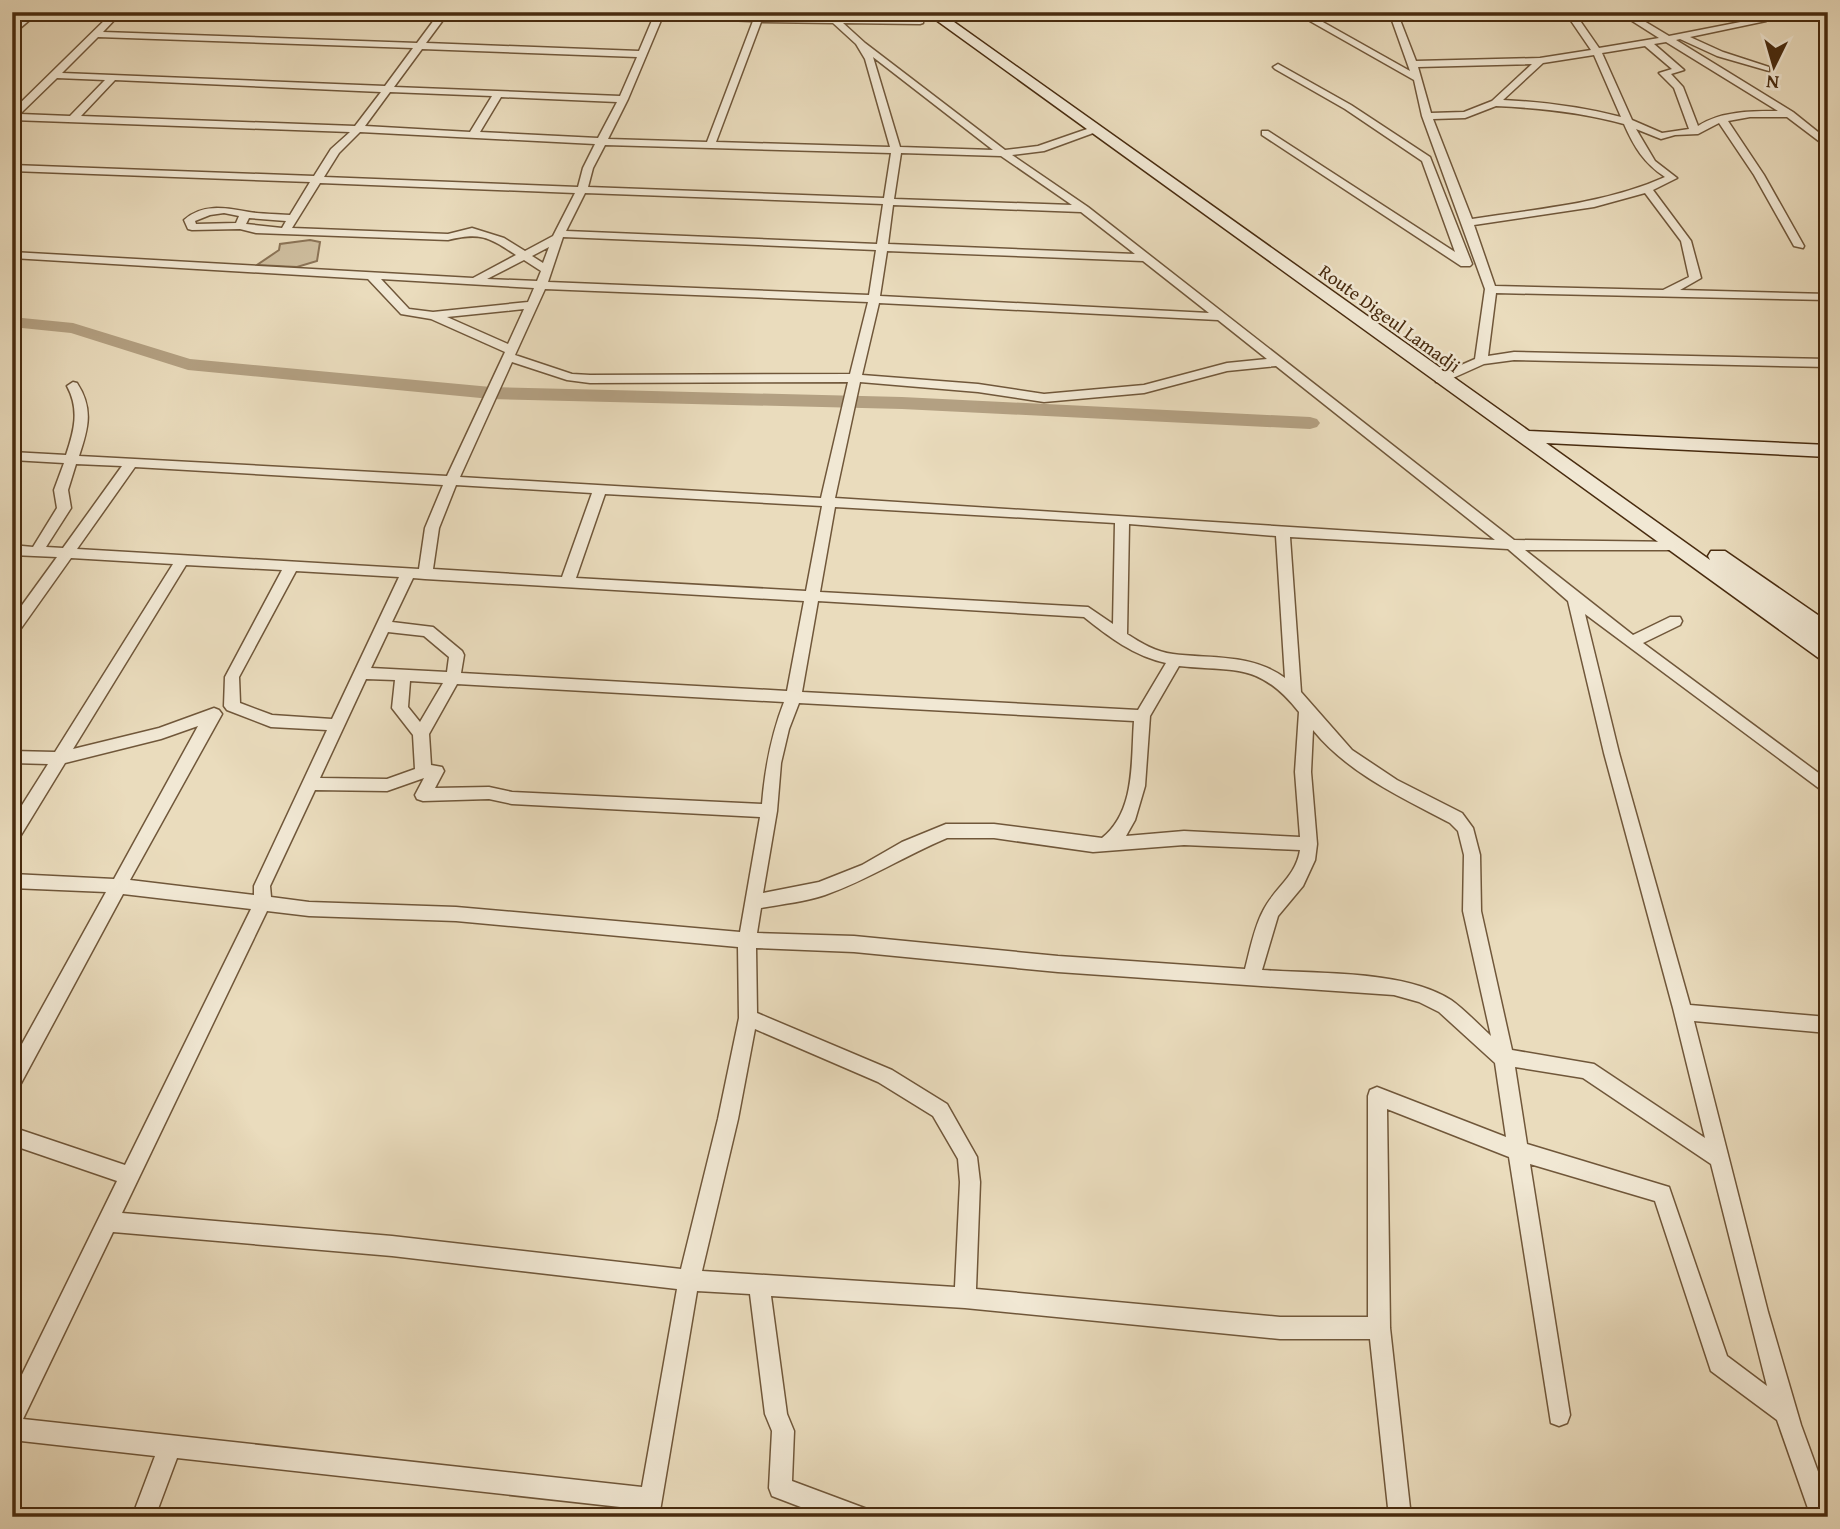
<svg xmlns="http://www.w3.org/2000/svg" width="1840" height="1529" font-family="'Gentium Book Plus',serif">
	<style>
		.green { fill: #cebe9f; stroke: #8b7457; stroke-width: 2 }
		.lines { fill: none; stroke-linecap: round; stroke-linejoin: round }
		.river { fill: #b3a082; fill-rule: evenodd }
		.street-casing { stroke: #70573a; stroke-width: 3 }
		.secondary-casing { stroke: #482b0f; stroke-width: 3 }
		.street { fill: #f1e8d4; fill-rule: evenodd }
		.secondary { fill: #f1e8d4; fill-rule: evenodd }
		.labels { text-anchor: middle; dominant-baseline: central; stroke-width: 5; stroke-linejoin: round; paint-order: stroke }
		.far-street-label { font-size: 19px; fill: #482b0f; stroke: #f1e8d4 }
	</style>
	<rect width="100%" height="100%" fill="#eadcbd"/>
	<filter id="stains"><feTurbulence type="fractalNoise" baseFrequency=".00286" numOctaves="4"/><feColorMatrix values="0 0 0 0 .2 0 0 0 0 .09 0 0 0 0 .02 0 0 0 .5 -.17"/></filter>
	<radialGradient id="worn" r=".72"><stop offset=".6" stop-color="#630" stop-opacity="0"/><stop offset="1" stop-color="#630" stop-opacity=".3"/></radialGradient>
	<!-- green -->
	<path class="green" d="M310 240 320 242 317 261 297 267 257 265 279 250 280 244Z"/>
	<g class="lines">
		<!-- river -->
		<path class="river" d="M12 317 73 323 190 359 491 387 902 397 1310 417 1317 419 1320 423 1317 427 1310 429 902 409 491 399 188 370 71 333 12 327Z"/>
		<defs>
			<path id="street" d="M30 12H39L12 35V27Z
				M113 12H122L103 32 417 43 440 12H449L426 43 639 51 653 18 563 15 559 12 827 17 822 12H831L837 17 923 19V23L920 24 843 23 865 43 1005 150 1038 146 1090 128H1096V132L1044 151 1012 155 1088 207 1514 540 1682 542 1684 545 1677 550H1525L1633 635 1670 617H1680L1682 621 1680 625 1643 643 1828 780V795L1585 614 1619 753 1690 1005 1828 1017V1033L1694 1021 1768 1312 1801 1425 1828 1499V1517H1811L1777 1420 1711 1371 1655 1201 1530 1164 1570 1415 1567 1423 1559 1426 1551 1423 1509 1157 1387 1109 1390 1328 1411 1517H1389L1370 1339H1280L965 1308 771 1296 787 1414 794 1431 792 1481 867 1509 870 1517H827L772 1496 769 1488 772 1431 765 1414 750 1294 697 1291 659 1517H637L638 1509 177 1458 155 1517H132L155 1456 12 1440V1395L117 1181 12 1145V1127L125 1165 251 909 123 894 19 1087 12 1090V1062L106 892 12 888V874L114 879 198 726 161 739 65 763 18 840 12 842V821L48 764 12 763V751L55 752 173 564 71 558 17 634 12 635V619L57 557 12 555V545L33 547 57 508 54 490 64 463 12 460V452L66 455C74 431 80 410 67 386L73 382 77 383C94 409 88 429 79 456L447 476 505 352 431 319 401 314 368 279 12 258V252L473 278 516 255C488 237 481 232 448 240L256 233 240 229 192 230 188 229 184 220C203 203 226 208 249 212 262 214 276 214 290 215L310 182 12 171V165L314 176 331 149 350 132 12 120V111ZM662 18 753 21 707 142 608 139 628 99ZM761 22 833 23 856 44 865 59 890 147 716 142ZM98 37 413 48 385 86 62 73ZM422 49 637 57 620 96 394 87ZM873 57 993 150 900 147ZM57 78 105 80 70 116 20 114ZM115 80 381 92 355 126 81 116ZM390 92 492 96 470 132 365 126ZM501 97 617 102 598 138 480 132ZM360 132 595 144 583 168 578 187 324 177 339 153ZM605 145 891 153 884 198 588 187 593 168ZM901 153 1001 156 1072 205 894 199ZM320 183 575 193 553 236 525 251 504 238 472 228 448 234 292 228ZM585 193 883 204 877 244 566 231ZM893 205 1081 212 1135 254 888 244ZM224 213 239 216 236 223 196 224 195 221 210 215ZM249 218 286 221 282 228 246 224ZM563 237 876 250 869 295 548 282ZM549 247 543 263 532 256ZM887 251 1143 261 1209 313 880 296ZM524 260 541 271 537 281 487 279ZM381 279 534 288 528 302 433 312 409 309ZM545 289 868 302 850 374 590 375 572 374 515 355ZM879 303 1218 320 1267 359 1227 363 1144 385 1044 394 978 384 862 375ZM524 309 508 344 447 317ZM512 362 567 380 590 383 848 382 821 498 460 477ZM1276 366 1495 540 835 498 860 382 978 392 1044 402 1144 393 1227 371ZM76 464 122 466 63 548 46 547 71 508 68 490ZM135 467 443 485 425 528 419 569 77 549ZM456 485 592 493 562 577 433 569 439 528ZM605 494 822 506 806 591 576 578ZM835 507 1115 523 1113 624 1088 607 820 592ZM1129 524 1276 536 1285 678C1251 653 1211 659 1173 654 1156 652 1141 643 1127 634ZM1290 537 1508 549 1568 601 1604 753 1673 1008 1705 1138 1594 1064 1512 1050 1481 911 1480 855 1473 828 1462 813 1397 780 1352 750 1301 692ZM186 565 282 570 225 677 224 706 227 710 271 727 327 730 254 886V895L130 880 222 714 219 710 214 708 159 728 73 749ZM296 571 399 577 332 719 272 715 240 703 239 677ZM413 578 425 579 804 601 787 691 461 673 464 655 462 651 433 627 392 622ZM818 601 1084 617C1109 637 1134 656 1166 663L1138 710 802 692ZM388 632 424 636 449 657 447 672 371 668ZM1179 666C1236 672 1259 662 1299 712L1295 772 1300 837 1184 831 1126 836 1135 820 1145 786 1150 716ZM366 679 395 680 392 708 413 735 415 769 387 779 320 778ZM410 681 443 683 420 722 408 707ZM457 684 784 702C771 736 765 768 762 804L512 792 489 787 435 788 444 771 442 767 431 765 429 734ZM799 703 1134 721C1131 760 1136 811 1102 838L994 824H946L902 842 862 865 819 882 763 893 777 811 781 763 789 729ZM1313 730C1349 774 1401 797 1450 823L1458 831 1464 855 1463 911 1491 1036C1478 1024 1465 1010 1451 1000 1405 970 1317 974 1262 970L1278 916 1303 886 1315 860 1317 844 1311 772ZM424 778 415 795 417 799 423 801 489 799 512 804 760 817 740 932 456 907 309 902 271 897 270 886 315 790 387 791ZM947 838H994L1093 852 1184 845 1300 850C1296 877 1274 888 1263 911 1254 928 1250 950 1245 969L1058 956 854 936 757 933 761 908C782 904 805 902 825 895 868 880 906 855 947 838ZM267 911 309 916 456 921 738 947 739 1018 718 1119 681 1269 392 1236 122 1213ZM756 948 854 952 1058 972 1394 995 1419 1002 1439 1012 1495 1063 1506 1137 1377 1087 1370 1090 1368 1096V1317H1280L976 1289 980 1182 977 1157 947 1104 892 1070 757 1013ZM755 1029 878 1082 933 1116 958 1159 960 1182 955 1287 702 1271 738 1119ZM1515 1067 1583 1078 1711 1164 1767 1386 1727 1356 1669 1187 1527 1144ZM113 1232 392 1256 677 1289 642 1487 23 1419Z
				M963 12H980L941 23 937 20Z
				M1294 12H1305L1410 71 1389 12H1397L1416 61 1540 58 1591 50 1565 12H1574L1599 48 1659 38 1618 12H1629L1669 36 1766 17V21L1690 37 1723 52 1769 67V71L1717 56 1680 39 1676 40 1793 112 1828 140V148L1787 117H1750L1728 121 1764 175 1804 246 1803 248 1794 246 1754 175 1719 123 1698 134 1675 135 1661 139 1636 129 1655 161 1677 178 1653 190 1691 241 1701 278 1680 290 1828 294V300L1496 293 1488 356 1514 352 1828 359V367L1514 360 1484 364 1444 382H1436V376L1475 359 1485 289 1422 116 1414 80ZM1666 42 1778 111C1751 111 1721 111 1698 126L1683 87 1671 74 1684 70 1654 44ZM1645 46 1672 69 1659 73 1674 88 1689 129 1662 133 1632 120 1602 53ZM1594 55 1621 117C1582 107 1544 102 1503 100L1543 63ZM1532 64 1492 101 1464 112 1431 113 1418 67ZM1496 106C1540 108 1581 112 1624 124 1634 147 1644 163 1665 177 1604 204 1537 209 1472 219L1433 119 1465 118ZM1645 193 1681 241 1689 277 1663 290 1495 286 1474 225 1594 207Z
				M1278 64 1351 105 1430 157 1472 264 1470 266H1461L1262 135V131H1268L1455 252 1422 161 1345 109 1275 69 1273 67Z"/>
			<path id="secondary" d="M925 12H940L1529 431 1828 445V457L1546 443 1710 560 1708 556 1711 551H1725L1828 622V640L1821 639 1828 643V662L1820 659Z"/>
		</defs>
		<!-- street casing -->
		<use href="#street" class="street-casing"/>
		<!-- secondary casing -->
		<use href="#secondary" class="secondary-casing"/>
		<!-- street -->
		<use href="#street" class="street"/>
		<!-- secondary -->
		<use href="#secondary" class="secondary"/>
	</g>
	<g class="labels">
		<!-- far-street labels -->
		<g class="far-street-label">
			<text transform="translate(1390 318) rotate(36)">Route Digeul Lamadji</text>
		</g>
	</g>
	<!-- margin -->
	<rect width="1840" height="1529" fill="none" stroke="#eadcbd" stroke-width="42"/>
	<rect x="14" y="14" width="1812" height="1501" fill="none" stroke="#482b0f" stroke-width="3.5"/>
	<rect x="21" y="21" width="1798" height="1487" fill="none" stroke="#482b0f" stroke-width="2"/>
	<!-- north arrow -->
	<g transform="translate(1774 66) rotate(185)" stroke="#f1e8d4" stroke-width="5" paint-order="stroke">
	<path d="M0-5L12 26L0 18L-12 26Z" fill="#482b0f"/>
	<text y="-10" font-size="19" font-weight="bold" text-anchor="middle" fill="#482b0f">N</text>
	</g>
	<rect width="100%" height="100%" filter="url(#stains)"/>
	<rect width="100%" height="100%" fill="url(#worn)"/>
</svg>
